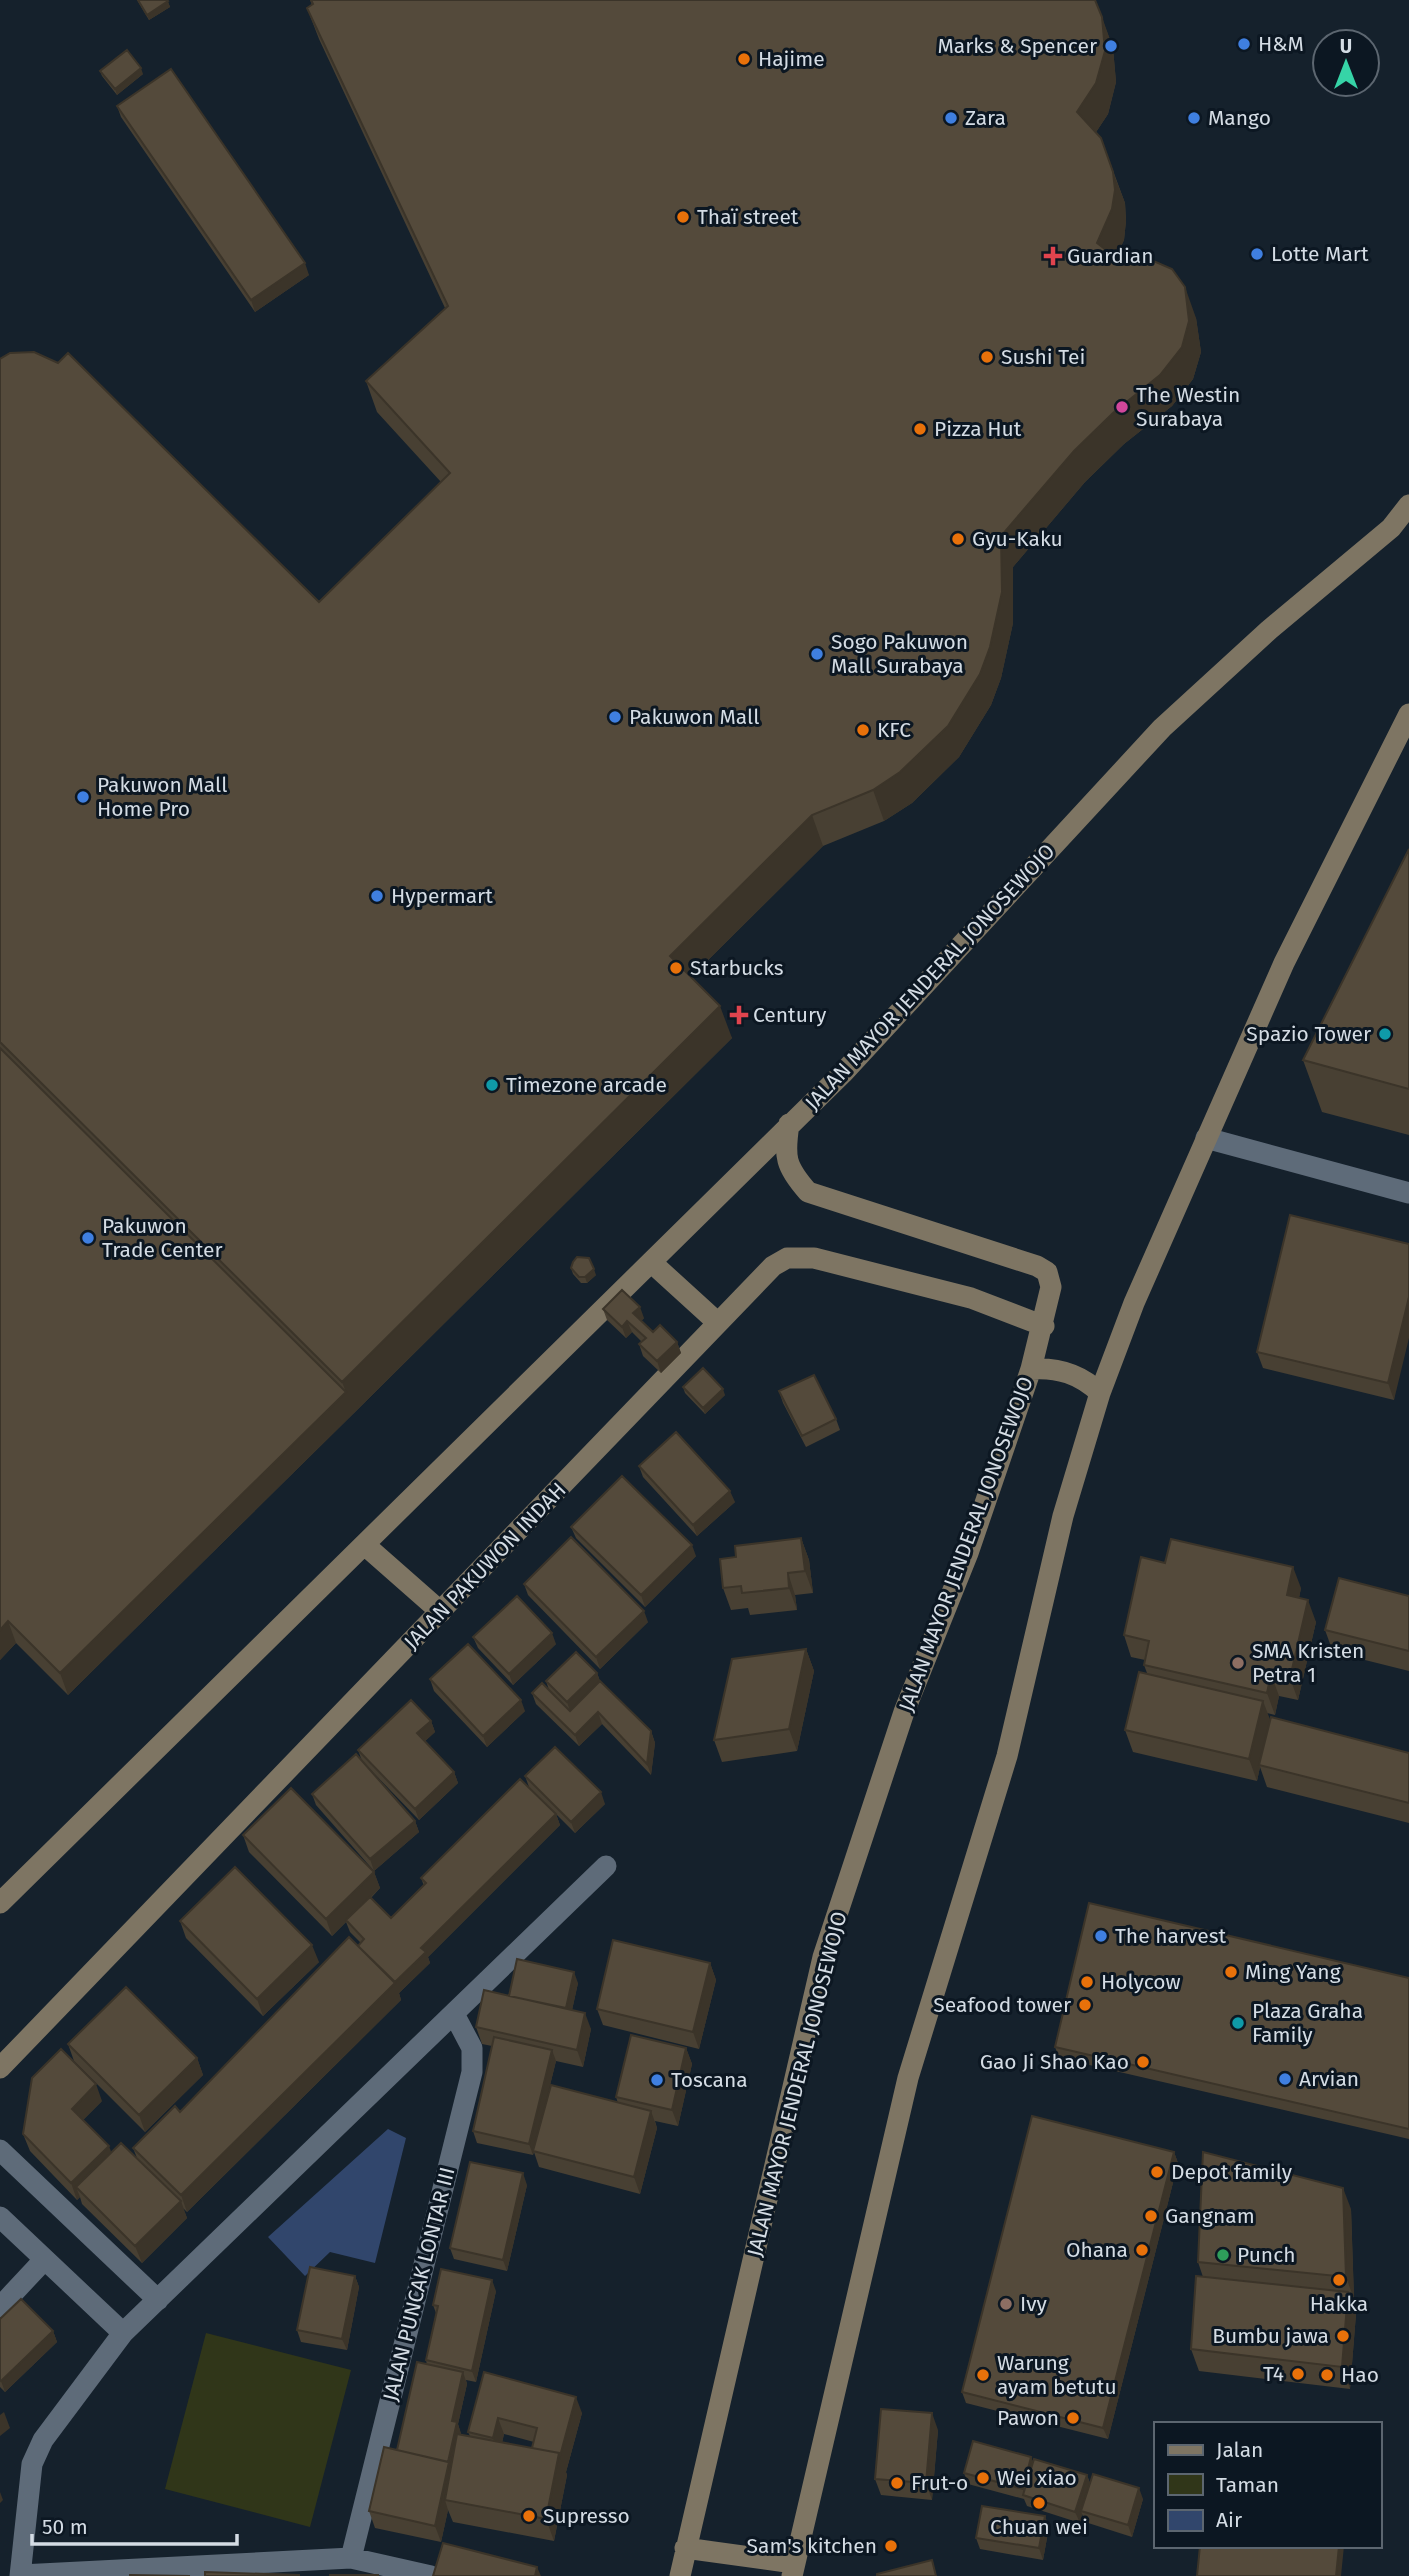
<svg xmlns="http://www.w3.org/2000/svg" width="1409" height="2576" font-family="'Fira Sans',sans-serif">
	<style>
		.green { fill: #303619 }
		.water { fill: #31466c }
		.lines { fill: none; stroke-linecap: round; stroke-linejoin: round }
		.street { stroke: #5e6b79; stroke-width: 21 }
		.secondary { stroke: #7e7563; stroke-width: 21 }
		.wall { fill: #484033; fill-rule: evenodd }
		.shaded-wall { fill: #3b3429 }
		.building { fill: #544a3b; stroke: #3b3429; stroke-width: 2 }
		.shop-dot { fill: #3f7fe0; stroke: #0c1722; stroke-width: 2.5 }
		.food-dot { fill: #e8710a; stroke: #0c1722; stroke-width: 2.5 }
		.health-dot { fill: #e0444e; stroke: #0c1722; stroke-width: 2.5 }
		.hotel-dot { fill: #d1479c; stroke: #0c1722; stroke-width: 2.5 }
		.culture-dot { fill: #0f9aa8; stroke: #0c1722; stroke-width: 2.5 }
		.education-dot { fill: #8d6e63; stroke: #0c1722; stroke-width: 2.5 }
		.leisure-dot { fill: #2e9e5b; stroke: #0c1722; stroke-width: 2.5 }
		.labels { text-anchor: middle; dominant-baseline: central; stroke-width: 6; stroke-linejoin: round; paint-order: stroke }
		.poi-label { font-size: 21px; fill: #d4dce4; stroke: #0c1722; text-anchor: start }
		.street-label { font-size: 21px; fill: #d4dce4; stroke: #0c1722 }
	</style>
	<rect width="100%" height="100%" fill="#15212c"/>
	<!-- green -->
	<path class="green" d="M206 2333 351 2370 310 2527 165 2489Z"/>
	<!-- water -->
	<path class="water" d="M388 2129 406 2138 375 2263 330 2252 305 2276 268 2237Z"/>
	<g class="lines">
		<!-- street -->
		<path class="street" d="M1206 1138 1409 1193
			M0 2150 158 2300
			M0 2217 123 2333
			M0 2307 44 2260
			M351 2558 472 2072V2048L454 2014
			M21 2575 351 2558 431 2576
			M20 2576 32 2464 43 2440 123 2333 606 1866"/>
		<!-- secondary -->
		<path class="secondary" d="M651 1262 718 1323
			M1031 1369C1058 1367 1080 1374 1100 1393
			M366 1546 441 1612
			M0 1903 843 1073 1162 728 1269 630 1391 528 1409 505
			M0 2068 773 1266 787 1258H814L971 1298 1044 1326
			M685 2548 794 2563
			M680 2576 823 1957 904 1712 968 1553 1031 1369 1051 1287 1047 1272 1037 1266 808 1192C785 1166 784 1157 789 1124
			M792 2576 908 2078 1007 1756 1063 1516 1100 1393 1134 1303 1284 963 1409 714"/>
	</g>
	<!-- wall -->
	<path class="wall" d="M137 0H167L170 7 149 20Z
		M310 0H1095L1113 48 1116 82 1108 114 1096 132 1101 138 1125 203 1126 221 1124 240 1116 257 1196 318 1201 352 1193 379 1172 406 1124 444 1085 482 1013 567V623L1001 678 991 705 959 757 912 803 884 821 823 846 691 977 732 1038 354 1413 68 1695 16 1643 0 1660V359L319 602 441 482 377 412 366 381 445 308 319 39 307 8 312 5Z
		M100 71 143 74 117 95 102 76Z
		M117 106 309 275 255 312 121 117Z
		M1409 849V1135L1322 1112 1303 1060Z
		M1409 1244 1394 1400 1263 1368 1257 1352Z
		M571 1268 596 1275 587 1283H581L573 1274Z
		M603 1309 644 1318 641 1321 653 1332 677 1342 681 1353 661 1373 643 1356 639 1344 642 1342 632 1332 626 1338 607 1320Z
		M683 1387 725 1395 705 1414 685 1393Z
		M779 1391 836 1419 840 1430 806 1447 783 1403Z
		M639 1466 735 1502 697 1536 643 1477Z
		M571 1527 696 1556 645 1607 576 1538Z
		M801 1538 809 1560 813 1593 795 1595 797 1610 750 1615 748 1608 731 1610 723 1588 736 1557Z
		M1165 1563 1301 1588 1299 1598 1316 1622 1298 1700 1279 1696 1275 1715 1267 1713 1270 1721 1409 1753V1823L1267 1787 1260 1767 1257 1781 1133 1752 1125 1730 1147 1673 1144 1665 1145 1660 1131 1657 1124 1635Z
		M524 1584 648 1622 600 1669 528 1595Z
		M1409 1596V1671L1333 1652 1325 1630Z
		M473 1637 556 1644 513 1685 478 1648Z
		M806 1649 814 1671 797 1751 722 1762 714 1740Z
		M597 1673 600 1681 651 1731 655 1743 651 1775 602 1724 579 1746 536 1704 532 1693 549 1690 546 1681Z
		M430 1679 525 1711 487 1747 434 1691Z
		M431 1721 435 1732 425 1741 454 1772 458 1783 419 1820 362 1761 358 1750Z
		M525 1776 605 1804 575 1833 556 1814 560 1825 428 1957 430 1963 399 1993 401 2000 187 2212 183 2208 187 2218 142 2263 82 2204 80 2197 77 2200 30 2151 23 2134 102 2101 83 2120 111 2153 137 2158 133 2148 180 2112 361 1943 350 1932 346 1922 332 1936 249 1852 243 1835 374 1872 380 1888 371 1898 391 1918 424 1886 421 1878 529 1787Z
		M312 1794 415 1821 419 1832 374 1871 316 1805Z
		M180 1921 319 1962 263 2016 186 1938Z
		M710 1963 716 1980 699 2049 603 2025 597 2009Z
		M1409 1978V2139L1059 2058 1055 2047Z
		M578 1983 572 2010 591 2029 583 2067 556 2061 543 2113 618 2103 616 2097 686 2048 692 2064 678 2126 655 2121 657 2128 640 2194 539 2167 534 2152 533 2155 477 2143 473 2131 492 2046 482 2044 476 2027 509 1996Z
		M68 2044 197 2058 203 2075 145 2132 74 2061Z
		M1174 2152 1178 2163 1108 2439 966 2403 962 2392Z
		M527 2185 507 2271 454 2259 450 2248Z
		M1351 2209 1354 2299 1351 2298 1356 2314 1350 2389 1199 2371 1191 2349 1203 2277 1198 2262Z
		M355 2276 359 2287 347 2350 301 2342 297 2330Z
		M496 2291 476 2382 466 2380 467 2384 458 2424 461 2435 470 2436 468 2432 484 2372 582 2413 566 2472 567 2475 554 2541 453 2522 448 2510 441 2542 375 2528 369 2511 397 2450 427 2365 426 2360 436 2313 433 2305ZM504 2434 534 2442 532 2448 502 2443Z
		M0 2319 53 2331 57 2342 5 2392 0 2387Z
		M938 2430 932 2500 881 2495 875 2479Z
		M1031 2457 1033 2462 1087 2475 1090 2483 1143 2499 1132 2537 1085 2522 1082 2514 1080 2523 1027 2506 1024 2499 968 2484 964 2473Z
		M1049 2527 1043 2560 980 2549 976 2538Z"/>
	<!-- shaded-wall -->
	<path class="shaded-wall" d="M168 1 170 7 149 20 147 15Z
		M1102 17 1113 48 1116 82 1108 114 1089 143 1077 112Z
		M141 68 143 74 117 95 115 89Z
		M1113 172 1125 203 1126 221 1124 240 1108 274 1097 243Z
		M305 263 309 275 255 312 251 300Z
		M1185 287 1196 318 1201 352 1193 379 1172 406 1124 444 1085 482 1013 567V623L1001 678 991 705 959 757 912 803 884 821 873 790 1001 536Z
		M812 815 823 846 681 987 670 956Z
		M720 1006 732 1038 354 1413 68 1695 60 1673 346 1392 342 1382Z
		M594 1269 596 1275 587 1283 585 1277Z
		M1409 1297V1338L1394 1400 1388 1383Z
		M640 1307 644 1318 637 1325 633 1313Z
		M627 1321 632 1332 626 1338 622 1327Z
		M677 1342 681 1353 661 1373 657 1361Z
		M723 1389 725 1395 705 1414 703 1408Z
		M730 1491 735 1502 697 1536 693 1525Z
		M801 1538 809 1560 813 1593 805 1571Z
		M692 1545 696 1556 645 1607 641 1595Z
		M1293 1567 1301 1588 1295 1617 1287 1595Z
		M788 1573 795 1595 797 1610 789 1588Z
		M1308 1600 1316 1622 1298 1700 1290 1678Z
		M644 1611 648 1622 600 1669 596 1657Z
		M8 1621 16 1643 0 1660V1630Z
		M552 1633 556 1644 513 1685 509 1674Z
		M806 1649 814 1671 797 1751 789 1729Z
		M597 1673 601 1684 571 1714 567 1702Z
		M1271 1674 1279 1696 1275 1715 1267 1693Z
		M521 1700 525 1711 487 1747 483 1736Z
		M1263 1701 1271 1722 1259 1765 1260 1767 1257 1781 1249 1759Z
		M598 1712 602 1724 579 1746 575 1735Z
		M431 1721 435 1732 421 1745 417 1733Z
		M651 1731 655 1743 651 1775 647 1764Z
		M454 1772 458 1783 419 1820 415 1809Z
		M601 1792 605 1804 575 1833 571 1822Z
		M556 1814 560 1825 428 1957 430 1963 399 1993 401 2000 187 2212 181 2195 421 1948Z
		M415 1821 419 1832 374 1871 370 1859Z
		M374 1872 380 1888 332 1936 326 1919Z
		M312 1945 319 1962 263 2016 257 1999Z
		M710 1963 716 1980 699 2049 693 2032Z
		M574 1972 578 1983 569 2024 565 2013Z
		M585 2013 591 2029 583 2067 577 2050Z
		M686 2048 692 2064 678 2126 672 2110Z
		M552 2050 556 2061 533 2155 529 2144Z
		M197 2058 203 2075 145 2132 139 2115Z
		M96 2084 102 2101 78 2125 72 2109Z
		M651 2111 657 2128 640 2194 634 2177Z
		M109 2146 115 2162 76 2187 80 2197 77 2200 71 2183Z
		M1174 2152 1178 2163 1108 2439 1103 2428Z
		M523 2173 527 2185 507 2271 503 2260Z
		M1343 2188 1351 2209 1354 2299 1346 2277Z
		M181 2201 187 2218 142 2263 135 2246Z
		M355 2276 359 2287 347 2350 342 2339Z
		M492 2280 496 2291 476 2382 472 2371Z
		M1348 2292 1356 2314 1350 2389 1342 2367Z
		M53 2331 57 2342 5 2392 1 2381Z
		M463 2372 467 2384 458 2424 461 2433 453 2472 445 2500 448 2510 441 2542 435 2526 452 2421Z
		M576 2397 582 2413 566 2472 560 2456Z
		M4 2412 10 2428 0 2436V2415Z
		M932 2413 938 2430 932 2500 926 2483Z
		M498 2418 504 2434 499 2455 493 2438Z
		M559 2453 567 2475 554 2541 546 2519Z
		M1031 2457 1035 2468 1025 2496 1023 2489Z
		M1087 2475 1091 2487 1081 2511 1082 2514 1080 2523 1075 2512Z
		M1139 2488 1143 2499 1132 2537 1128 2525Z
		M0 2492 3 2500 0 2503Z
		M1045 2516 1049 2527 1043 2560 1039 2548Z
		M1339 2546H1344L1341 2576H1336Z
		M537 2567 541 2576H535Z"/>
	<!-- building -->
	<path class="building" d="M138 0H167L168 1 147 15Z
		M311 0H1095L1102 17 1105 51 1096 83 1077 112 1101 138 1113 172 1115 190 1112 209 1097 243 1124 264 1149 259 1172 269 1185 287 1189 321 1182 347 1160 375 1113 413 1074 451 1001 536 1002 592 990 647 980 674 948 726 900 772 873 790 812 815 670 956 720 1006 342 1382 0 1042V359L10 353 34 352 58 363 68 353 319 602 450 473 366 381 448 306 307 8 313 4Z
		M127 50 141 68 115 89 100 71Z
		M171 69 305 263 251 300 117 106Z
		M1409 849V1089L1303 1060Z
		M0 1048 346 1392 60 1673 8 1621 0 1630Z
		M1290 1215 1409 1244V1297L1388 1383 1257 1352Z
		M577 1257 589 1258 594 1269 585 1277H579L571 1268 573 1262Z
		M622 1290 640 1307 633 1313 653 1332 660 1325 677 1342 657 1361 639 1344 646 1338 627 1321 622 1327 603 1309Z
		M703 1368 723 1389 703 1408 683 1387Z
		M814 1375 836 1419 802 1436 779 1391Z
		M676 1432 730 1491 693 1525 639 1466Z
		M622 1476 692 1545 641 1595 571 1527Z
		M571 1537 644 1611 596 1657 524 1584Z
		M801 1538 805 1571 788 1573 789 1588 742 1593 741 1586 723 1588 720 1559 736 1557 735 1546Z
		M1171 1539 1293 1567 1287 1595 1308 1600 1290 1678 1271 1674 1267 1693 1144 1665 1149 1641 1124 1635 1141 1557 1165 1563Z
		M1339 1578 1409 1596V1651L1325 1630Z
		M517 1596 552 1633 509 1674 473 1637Z
		M468 1644 521 1700 483 1736 430 1679Z
		M806 1649 789 1729 714 1740 732 1659Z
		M576 1652 597 1673 567 1702 546 1681Z
		M1139 1672 1263 1701 1249 1759 1125 1730Z
		M600 1681 651 1731 647 1764 598 1712 575 1735 532 1693 542 1683 570 1711Z
		M411 1700 431 1721 417 1733 454 1772 415 1809 358 1750Z
		M1271 1717 1409 1753V1803L1259 1765Z
		M555 1747 601 1792 571 1822 525 1776Z
		M356 1754 415 1821 370 1859 312 1794Z
		M520 1779 556 1814 421 1948 426 1952 395 1982 358 1946 364 1939 346 1920 370 1897 391 1918 426 1883 421 1878Z
		M291 1788 374 1872 326 1919 243 1835Z
		M235 1867 312 1945 257 1999 180 1921Z
		M1089 1903 1409 1978V2129L1055 2047Z
		M349 1937 395 1983 181 2195 133 2148 175 2106 180 2112Z
		M613 1940 710 1963 693 2032 597 2009Z
		M517 1959 574 1972 566 2008 509 1996Z
		M126 1987 197 2058 139 2115 68 2044Z
		M484 1990 585 2013 577 2050 476 2027Z
		M631 2035 686 2048 672 2110 616 2097Z
		M494 2037 552 2050 529 2144 473 2131Z
		M61 2049 96 2084 72 2109 109 2146 71 2183 23 2134 32 2078Z
		M551 2085 651 2111 634 2177 533 2151Z
		M1032 2116 1174 2152 1103 2428 962 2392Z
		M121 2143 181 2201 135 2246 76 2187Z
		M1203 2152 1343 2188 1346 2277 1198 2262Z
		M470 2162 523 2173 503 2260 450 2248Z
		M310 2267 355 2276 342 2339 297 2330Z
		M441 2269 492 2280 472 2371 426 2360 438 2306 433 2305Z
		M1196 2276 1348 2292 1342 2367 1191 2349Z
		M21 2299 53 2331 1 2381 0 2380V2319Z
		M417 2362 463 2372 452 2421 457 2422 448 2462 397 2450Z
		M484 2372 576 2397 560 2456 559 2453 532 2448 537 2428 498 2418 493 2438 468 2432Z
		M881 2409 932 2413 926 2483 875 2479Z
		M457 2434 559 2453 546 2519 445 2500Z
		M973 2441 1031 2457 1023 2489 964 2473Z
		M384 2447 449 2462 435 2526 369 2511Z
		M1034 2459 1087 2475 1075 2512 1023 2495Z
		M1093 2474 1139 2488 1128 2525 1081 2511Z
		M982 2506 1045 2516 1039 2548 976 2538Z
		M443 2543 537 2567 535 2576H433Z
		M1200 2546H1339L1336 2576H1197Z
		M932 2560 936 2576H877V2574Z
		M205 2572 299 2575V2576H205Z
		M130 2575 190 2576H130Z
		M330 2575H378V2576H330Z"/>
	<!-- markers -->
	<g class="shop-dot">
		<circle cx="1244" cy="44" r="7"/>
		<circle cx="1111" cy="46" r="7"/>
		<circle cx="951" cy="118" r="7"/>
		<circle cx="1194" cy="118" r="7"/>
		<circle cx="1257" cy="254" r="7"/>
		<circle cx="817" cy="654" r="7"/>
		<circle cx="615" cy="717" r="7"/>
		<circle cx="83" cy="797" r="7"/>
		<circle cx="377" cy="896" r="7"/>
		<circle cx="88" cy="1238" r="7"/>
		<circle cx="1101" cy="1936" r="7"/>
		<circle cx="1285" cy="2079" r="7"/>
		<circle cx="657" cy="2080" r="7"/>
	</g>
	<g class="food-dot">
		<circle cx="744" cy="59" r="7"/>
		<circle cx="683" cy="217" r="7"/>
		<circle cx="987" cy="357" r="7"/>
		<circle cx="920" cy="429" r="7"/>
		<circle cx="958" cy="539" r="7"/>
		<circle cx="863" cy="730" r="7"/>
		<circle cx="676" cy="968" r="7"/>
		<circle cx="1231" cy="1972" r="7"/>
		<circle cx="1087" cy="1982" r="7"/>
		<circle cx="1085" cy="2005" r="7"/>
		<circle cx="1143" cy="2062" r="7"/>
		<circle cx="1157" cy="2172" r="7"/>
		<circle cx="1151" cy="2216" r="7"/>
		<circle cx="1142" cy="2250" r="7"/>
		<circle cx="1339" cy="2280" r="7"/>
		<circle cx="1343" cy="2336" r="7"/>
		<circle cx="1298" cy="2374" r="7"/>
		<circle cx="983" cy="2375" r="7"/>
		<circle cx="1327" cy="2375" r="7"/>
		<circle cx="1073" cy="2418" r="7"/>
		<circle cx="983" cy="2478" r="7"/>
		<circle cx="897" cy="2483" r="7"/>
		<circle cx="1039" cy="2503" r="7"/>
		<circle cx="529" cy="2516" r="7"/>
		<circle cx="891" cy="2546" r="7"/>
	</g>
	<g class="health-dot">
		<path d="M1049.5 245.5h7v7h7v7h-7v7h-7v-7h-7v-7h7z"/>
		<path d="M735.5 1004.5h7v7h7v7h-7v7h-7v-7h-7v-7h7z"/>
	</g>
	<circle class="hotel-dot" cx="1122" cy="407" r="7"/>
	<g class="culture-dot">
		<circle cx="1385" cy="1034" r="7"/>
		<circle cx="492" cy="1085" r="7"/>
		<circle cx="1238" cy="2023" r="7"/>
	</g>
	<g class="education-dot">
		<circle cx="1238" cy="1663" r="7"/>
		<circle cx="1006" cy="2304" r="7"/>
	</g>
	<circle class="leisure-dot" cx="1223" cy="2255" r="7"/>
	<g class="labels">
		<!-- poi labels -->
		<g class="poi-label">
			<text x="1258" y="44">H&amp;M</text>
			<text x="1097" y="46" text-anchor="end">Marks &amp; Spencer</text>
			<text x="758" y="59">Hajime</text>
			<text x="965" y="118">Zara</text>
			<text x="1208" y="118">Mango</text>
			<text x="697" y="217">Thaï street</text>
			<text x="1271" y="254">Lotte Mart</text>
			<text x="1067" y="256">Guardian</text>
			<text x="1001" y="357">Sushi Tei</text>
			<text x="1136" y="395">The Westin<tspan x="1136" dy="24">Surabaya</tspan></text>
			<text x="934" y="429">Pizza Hut</text>
			<text x="972" y="539">Gyu-Kaku</text>
			<text x="831" y="642">Sogo Pakuwon<tspan x="831" dy="24">Mall Surabaya</tspan></text>
			<text x="629" y="717">Pakuwon Mall</text>
			<text x="877" y="730">KFC</text>
			<text x="97" y="785">Pakuwon Mall<tspan x="97" dy="24">Home Pro</tspan></text>
			<text x="391" y="896">Hypermart</text>
			<text x="690" y="968">Starbucks</text>
			<text x="753" y="1015">Century</text>
			<text x="1371" y="1034" text-anchor="end">Spazio Tower</text>
			<text x="506" y="1085">Timezone arcade</text>
			<text x="102" y="1226">Pakuwon<tspan x="102" dy="24">Trade Center</tspan></text>
			<text x="1252" y="1651">SMA Kristen<tspan x="1252" dy="24">Petra 1</tspan></text>
			<text x="1115" y="1936">The harvest</text>
			<text x="1245" y="1972">Ming Yang</text>
			<text x="1101" y="1982">Holycow</text>
			<text x="1071" y="2005" text-anchor="end">Seafood tower</text>
			<text x="1252" y="2011">Plaza Graha<tspan x="1252" dy="24">Family</tspan></text>
			<text x="1129" y="2062" text-anchor="end">Gao Ji Shao Kao</text>
			<text x="1299" y="2079">Arvian</text>
			<text x="671" y="2080">Toscana</text>
			<text x="1171" y="2172">Depot family</text>
			<text x="1165" y="2216">Gangnam</text>
			<text x="1128" y="2250" text-anchor="end">Ohana</text>
			<text x="1237" y="2255">Punch</text>
			<text x="1020" y="2304">Ivy</text>
			<text x="1339" y="2304" text-anchor="middle">Hakka</text>
			<text x="1329" y="2336" text-anchor="end">Bumbu jawa</text>
			<text x="997" y="2363">Warung<tspan x="997" dy="24">ayam betutu</tspan></text>
			<text x="1284" y="2374" text-anchor="end">T4</text>
			<text x="1341" y="2375">Hao</text>
			<text x="1059" y="2418" text-anchor="end">Pawon</text>
			<text x="997" y="2478">Wei xiao</text>
			<text x="911" y="2483">Frut-o</text>
			<text x="543" y="2516">Supresso</text>
			<text x="1039" y="2527" text-anchor="middle">Chuan wei</text>
			<text x="877" y="2546" text-anchor="end">Sam's kitchen</text>
		</g>
		<!-- street labels -->
		<g class="street-label">
			<text transform="translate(930 977) rotate(-47)">JALAN MAYOR JENDERAL JONOSEWOJO</text>
			<text transform="translate(966 1544) rotate(-70)">JALAN MAYOR JENDERAL JONOSEWOJO</text>
			<text transform="translate(485 1566) rotate(-46)">JALAN PAKUWON INDAH</text>
			<text transform="translate(797 2084) rotate(-76)">JALAN MAYOR JENDERAL JONOSEWOJO</text>
			<text transform="translate(419 2284) rotate(-76)">JALAN PUNCAK LONTAR III</text>
		</g>
	</g>
	<!-- legend -->
	<rect x="1154" y="2422" width="228" height="126" fill="#0c1722" stroke="#5c6670" stroke-width="2"/>
	<rect x="1168" y="2445" width="35" height="10" fill="#7e7563" stroke="#5c6670" stroke-width="2"/>
	<text x="1216" y="2457" font-size="21" fill="#d4dce4">Jalan</text>
	<rect x="1168" y="2474" width="35" height="21" fill="#303619" stroke="#5c6670" stroke-width="2"/>
	<text x="1216" y="2492" font-size="21" fill="#d4dce4">Taman</text>
	<rect x="1168" y="2510" width="35" height="21" fill="#31466c" stroke="#5c6670" stroke-width="2"/>
	<text x="1216" y="2527" font-size="21" fill="#d4dce4">Air</text>
	<!-- north arrow -->
	<g transform="translate(1346 63)"><circle r="33" fill="#0c1722" stroke="#5c6670" stroke-width="2"/>
	<path d="M0-5L12 26L0 18L-12 26Z" fill="#36d4a7"/>
	<text y="-10" font-size="19" font-weight="bold" text-anchor="middle" fill="#d4dce4">U</text>
	</g>
	<!-- scale -->
	<path d="M32 2534v10h205v-10" fill="none" stroke="#d4dce4" stroke-width="3.5"/>
	<text x="42" y="2534" font-size="21" fill="#d4dce4" stroke="#0c1722" stroke-width="5" paint-order="stroke">50 m</text>
</svg>
